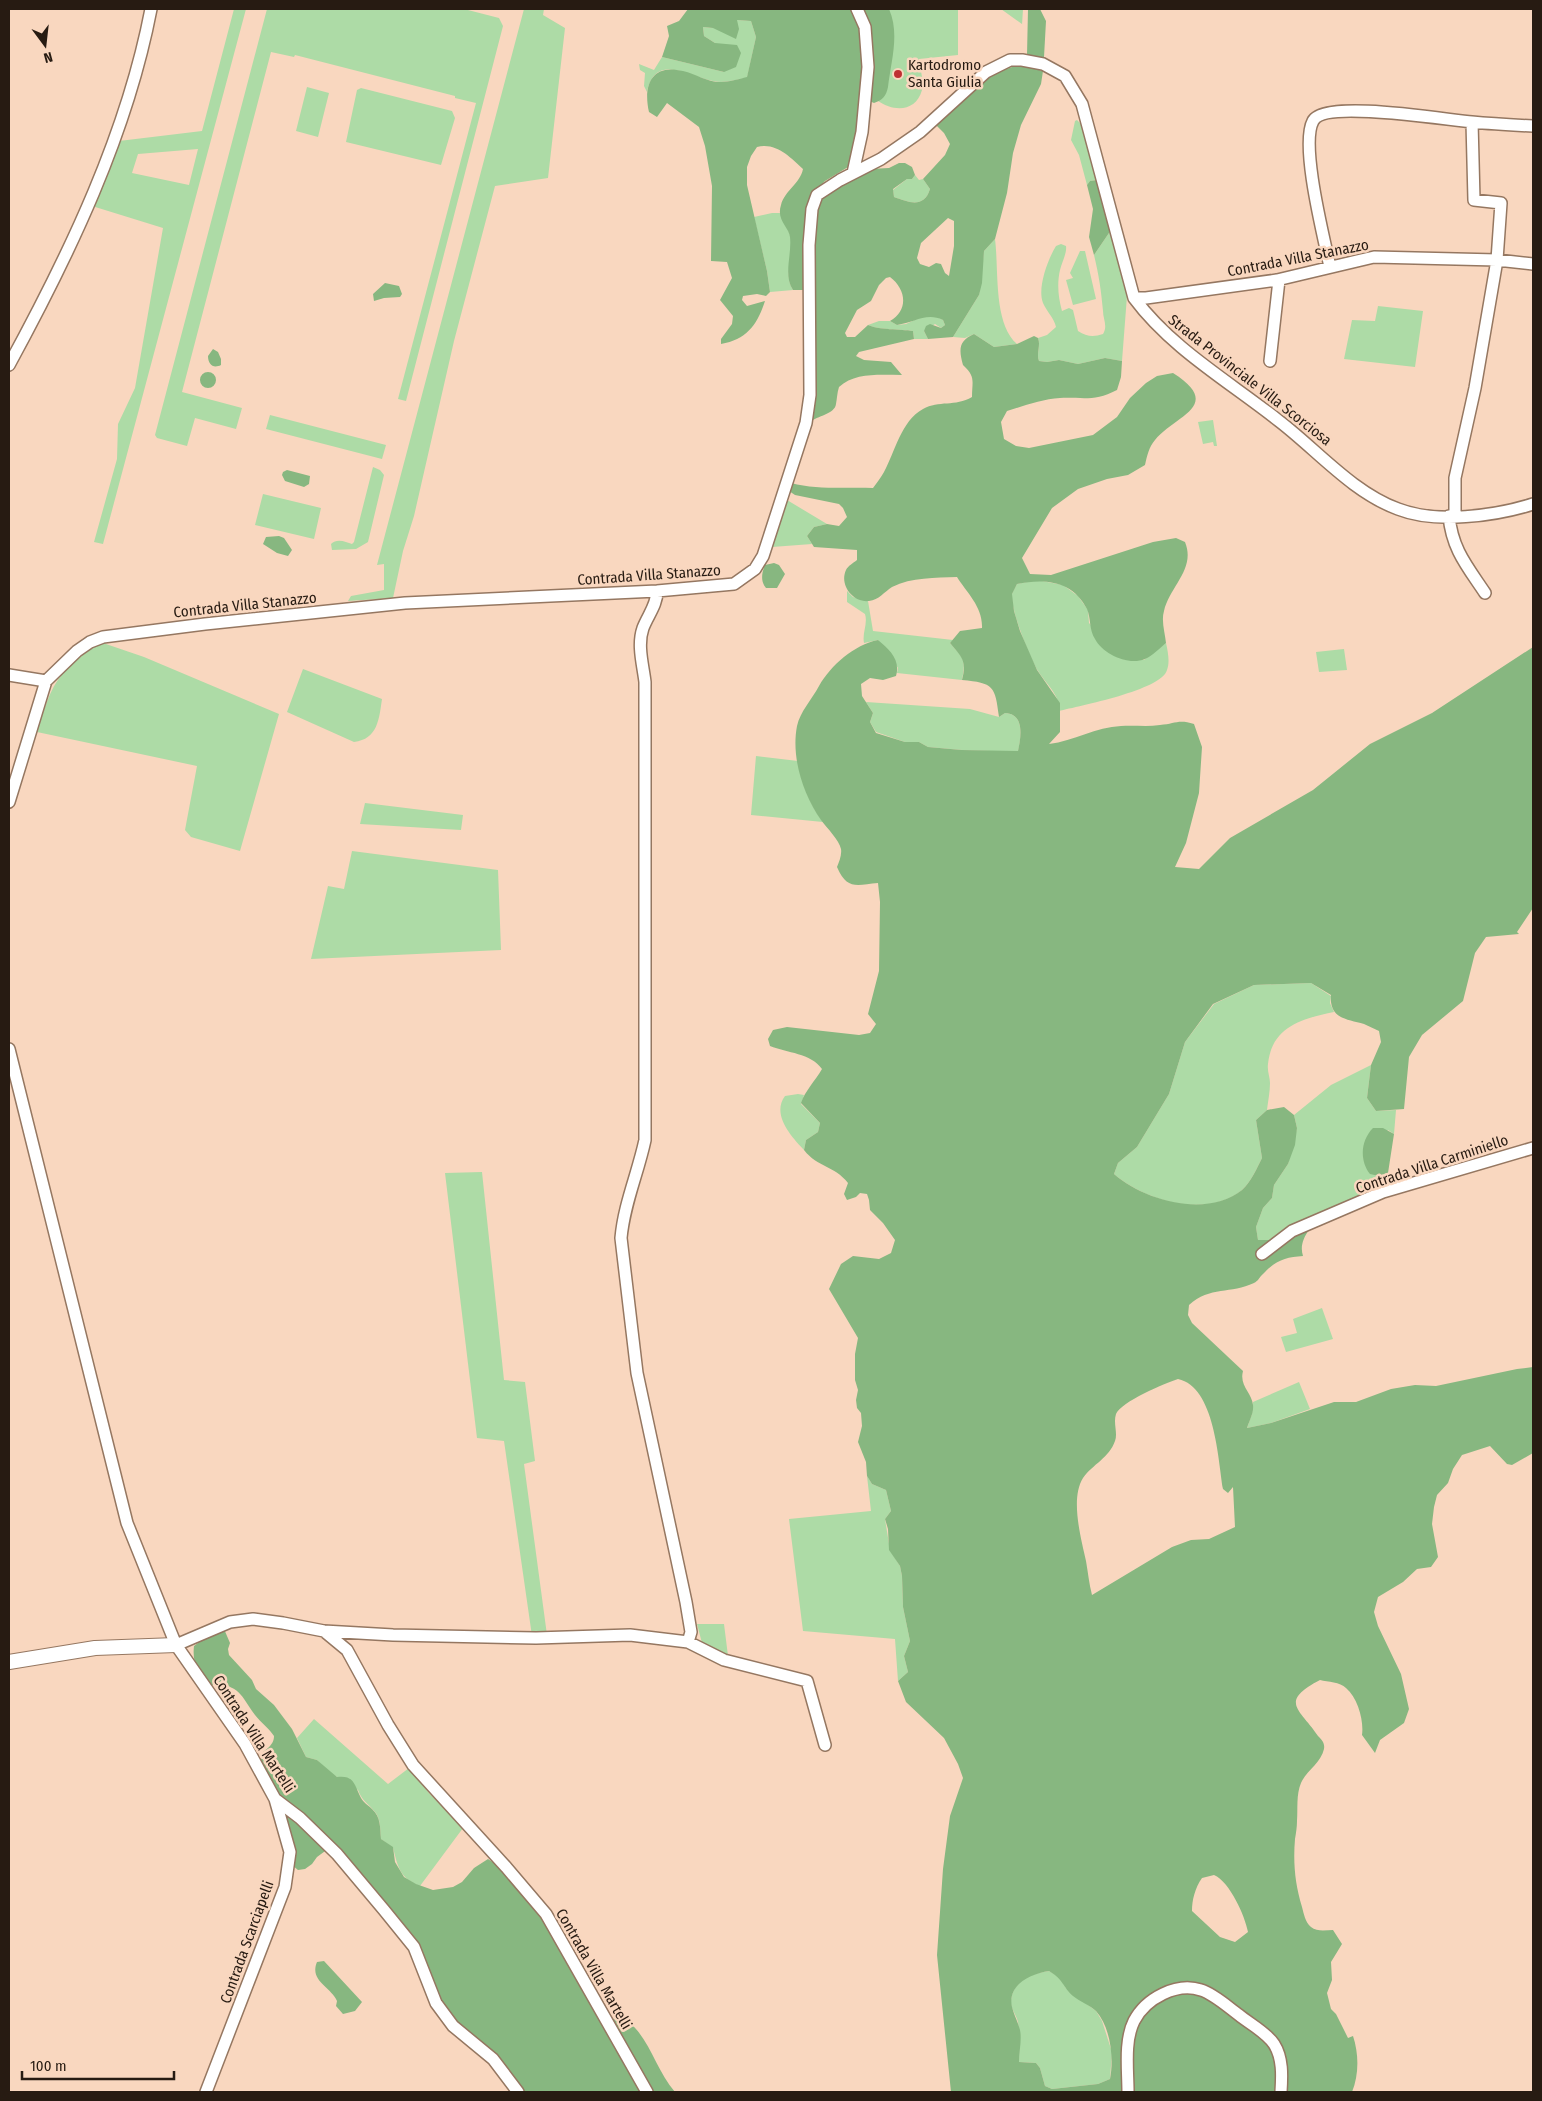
<svg xmlns="http://www.w3.org/2000/svg" width="1542" height="2101" font-family="'Fira Sans Condensed',sans-serif">
	<style>
		.green { fill: #addba6; fill-rule: evenodd }
		.forest { fill: #87b780; fill-rule: evenodd }
		.lines { fill: none; stroke-linecap: round; stroke-linejoin: round }
		.minor-casing { stroke: #957761; stroke-width: 14 }
		.tertiary-casing { stroke: #957761; stroke-width: 16 }
		.minor { stroke: #fff; stroke-width: 11 }
		.tertiary { stroke: #fff; stroke-width: 14 }
		.poi-dot { fill: #bf3033; stroke: #f9d7bf; stroke-width: 2 }
		.labels { text-anchor: middle; dominant-baseline: central; stroke-width: 5; stroke-linejoin: round; paint-order: stroke }
		.poi-label { font-size: 15px; fill: #271b12; stroke: #f9d7bf; text-anchor: start }
		.street-label { font-size: 15px; fill: #271b12; stroke: #f9d7bf }
	</style>
	<rect width="100%" height="100%" fill="#f9d7bf"/>
	<!-- green -->
	<path class="green" d="M234 9H246L103 544 94 542 117 459 118 424 135 388 163 228 92 206 119 141 202 131ZM198 149 189 185 132 173 138 154Z
		M267 9H464L499 18 503 26 406 401 398 399 476 103 455 98V96L295 55 294 57 271 52 182 392 242 408 236 429 195 418 187 446 157 438 155 435Z
		M524 9H544L543 15 565 28 548 178 495 186 454 341 414 516 403 551 393 598 348 601 351 596 384 590V564L377 565Z
		M878 9H958V55L919 59C920 68 924 81 922 90 916 112 894 112 878 101Z
		M1001 9H1023L1022 25V24Z
		M737 20 751 21 756 37 747 78C739 79 728 82 720 82 694 81 656 49 647 92L644 86 645 73 640 70 639 64 654 70 662 57 724 72 715 43 704 36 703 27 713 28Z
		M307 87 329 93 318 137 296 131Z
		M361 88 452 111 455 118 441 165 346 142 357 90Z
		M1077 120 1082 125 1097 180 1090 181 1087 185 1079 155 1071 140 1075 121Z
		M915 175 919 180 923 179 930 189C924 209 908 202 894 197L893 190 907 179H912Z
		M772 213H781C783 224 788 227 790 235 796 254 782 273 793 290L770 292 767 271 754 217Z
		M1111 230 1127 296 1122 361 1105 358 1078 364 1059 360 1047 362 1039 361C1036 353 1041 346 1038 338L1047 335 1056 327C1054 318 1047 312 1043 303 1037 288 1048 259 1056 246L1061 244 1066 246C1067 253 1062 262 1060 270 1057 283 1058 297 1062 311L1069 308 1073 310 1078 331C1087 337 1094 337 1103 334 1108 326 1103 319 1103 311 1101 289 1099 276 1094 255Z
		M995 239C999 270 993 323 1017 344L994 347 974 334 965 338 953 337 979 295 984 251Z
		M1080 251H1085L1096 299 1073 305 1066 280 1073 278 1070 273Z
		M1378 306 1423 311 1415 367 1344 359 1352 320 1375 321Z
		M936 316 943 320 945 325 941 328 935 324 924 331 928 339H914L913 331C900 329 878 330 868 325L879 321H890L897 325 906 324 921 317Z
		M270 415 386 445 382 459 266 429Z
		M1213 420 1217 446H1214L1213 442 1203 444 1198 422Z
		M373 467 380 470 384 475 368 542 356 549 332 550 331 544C337 538 346 542 352 544L354 542Z
		M263 494 321 508 314 539 255 525Z
		M787 500 827 524 814 527 807 536 812 544 772 547Z
		M1037 580 1063 585 1078 596 1088 610 1089 623 1125 660H1144L1166 643C1168 652 1170 662 1167 670 1162 690 1079 706 1059 711 1061 696 1046 684 1038 671 1030 658 1010 609 1012 594 1013 591 1016 586 1017 584Z
		M847 591 853 597 868 601 873 631 953 640 950 643C964 659 966 659 962 680L897 673 898 668 878 640 864 643C862 633 868 624 865 614L847 602Z
		M103 643 144 657 279 714 240 851 191 837 185 830 197 766 37 732C48 699 51 680 79 658 87 652 94 646 103 643Z
		M1344 649 1347 670 1319 672 1316 652Z
		M303 669 382 699C379 719 378 739 354 742L287 712Z
		M866 702 970 709 999 717 1005 713C1025 714 1021 737 1018 752L962 750 928 747 919 742H905L876 732 870 722 873 713Z
		M756 756 798 761C801 783 810 804 823 822L751 815Z
		M365 803 463 815 461 830 360 824Z
		M352 851 498 870 501 950 311 959 328 886 344 889Z
		M1311 983 1331 996 1330 1003 1334 1012C1302 1019 1272 1026 1268 1064 1267 1071 1270 1077 1270 1083 1270 1092 1268 1101 1267 1110L1256 1120 1262 1158C1257 1168 1251 1182 1242 1190 1207 1219 1145 1201 1114 1174L1118 1163 1137 1147 1169 1094 1185 1042 1214 1004 1254 985Z
		M1371 1065 1367 1098 1376 1111 1396 1110 1394 1134 1388 1130 1363 1156 1365 1163 1379 1176 1388 1173 1385 1187 1274 1240H1258L1256 1227 1263 1208 1272 1198 1274 1185 1288 1164 1297 1128 1294 1115 1331 1085Z
		M798 1094 804 1095 801 1104 820 1123 818 1132 806 1140 804 1150C792 1137 771 1115 785 1096Z
		M482 1172 504 1380 525 1382 535 1461 524 1464 547 1635 532 1636 504 1441 477 1438 445 1173Z
		M1322 1308 1333 1339 1286 1352 1281 1337 1297 1333 1293 1319Z
		M1299 1382 1310 1409 1271 1423 1247 1428 1252 1414 1253 1402Z
		M867 1476 872 1484 886 1490 891 1511 885 1519 890 1550 900 1566 902 1576 903 1607 910 1641 904 1656 908 1672 898 1681 895 1639 803 1631 789 1519 871 1511Z
		M697 1624H724L728 1656 702 1643Z
		M314 1719 388 1784 409 1768 429 1793 463 1828 420 1886C399 1878 398 1866 393 1848L381 1839C380 1830 381 1819 375 1812 368 1803 362 1801 358 1790L329 1772 317 1760 306 1757 297 1738Z
		M1049 1971 1061 1978 1066 1988 1096 2011 1102 2021 1112 2052 1110 2079 1098 2084 1052 2089 1045 2086 1040 2068 1036 2063 1019 2062C1019 2048 1020 2036 1018 2022 1016 2014 1010 2008 1011 2000 1013 1980 1033 1973 1049 1971Z"/>
	<!-- forest -->
	<path class="forest" d="M688 9H857L867 67 853 164 825 181 812 195 806 290H793C783 275 792 255 790 237 789 227 776 220 781 205 785 190 800 184 803 169 790 157 776 142 757 147L751 156 747 167V185L767 271 770 292 766 296 757 294 743 296 742 300 747 306 765 301C757 325 747 339 721 344V339L732 324 733 316 720 300 732 278 727 262 711 261 712 186 705 146 699 127 667 103 657 117 649 112C643 86 651 63 683 71 696 74 707 82 720 82 729 82 739 79 747 77L756 37 751 21 737 20 739 29 736 39 713 28 703 27 704 36 715 43 737 45 741 53 736 67 724 72 662 57 669 36 667 26 679 21Z
		M859 9H889C900 34 891 61 888 87 886 96 883 100 874 103L867 100Z
		M1028 9H1040L1046 21 1044 57 1049 60 1027 55Z
		M1012 67H1028L1043 71 1041 84 1021 125 1013 153 1007 193 995 239 984 251 982 283 979 295 953 337 928 339 924 331 926 326 930 324 941 328 945 325 943 320C926 312 914 323 897 325L890 321C909 310 906 289 890 277L886 278 879 285 871 301 857 310 845 333 847 337H855L868 325C878 330 901 329 913 331L914 339 859 352 856 356 864 360 891 362 902 375C881 375 855 372 839 387 837 393 837 399 836 404 835 414 817 416 810 422L816 204 828 193 870 169 889 168 899 163H905L912 167 915 175 912 179H907L893 189 894 197C908 202 924 209 930 189L923 179 945 155 950 144 944 133 935 124 993 74ZM948 218 954 221V246L949 276 945 273 941 264 936 263 929 267 920 264 917 258 921 243Z
		M1097 180 1111 230 1094 255 1089 237 1093 209 1087 185 1090 181Z
		M385 283 399 286 402 294 400 297 384 298 374 301 373 294Z
		M974 334 994 347 1017 344 1034 336 1038 338C1041 346 1036 353 1039 361L1047 362 1059 360 1078 364 1105 358 1122 361 1121 377 1117 390C1094 402 1083 397 1060 398 1042 399 1024 406 1007 411L1001 422 1004 439 1016 446 1029 448 1093 435 1117 417 1130 398 1146 383 1157 376 1173 373C1225 406 1174 416 1155 440 1149 447 1147 456 1145 465L1128 475 1107 479 1078 489 1052 508 1022 558 1030 574 1051 575 1153 542 1176 538 1185 542C1196 569 1170 586 1164 611 1161 621 1165 633 1166 643 1160 648 1152 656 1145 659 1128 666 1103 654 1095 639 1089 630 1091 618 1087 609 1073 581 1045 578 1017 584L1012 594 1014 611 1020 631 1037 670 1060 703V732L1049 744C1074 741 1096 727 1121 726 1134 725 1147 727 1160 725 1175 724 1178 719 1194 724L1202 747 1199 793 1186 843 1175 867 1199 869 1230 838 1313 790 1370 744 1432 713 1533 647V908L1517 932 1519 934 1486 937 1475 953 1463 1001 1422 1035 1409 1057 1404 1109 1376 1111 1367 1098 1371 1065 1381 1042 1379 1031C1374 1029 1369 1026 1364 1024 1347 1019 1329 1019 1331 995L1311 983 1254 985 1213 1004 1185 1042 1169 1094 1137 1147 1118 1163 1114 1174C1145 1201 1207 1218 1242 1190 1251 1182 1257 1168 1262 1158L1256 1120 1267 1110 1284 1107 1294 1115 1297 1128 1295 1145 1288 1164 1274 1185 1272 1198 1263 1208 1256 1227 1258 1240H1274L1309 1230C1303 1238 1300 1247 1303 1256 1285 1257 1275 1261 1262 1275 1259 1278 1258 1281 1254 1283 1231 1294 1210 1286 1189 1305L1188 1315 1192 1323 1243 1371C1239 1386 1252 1393 1253 1405 1254 1413 1249 1421 1247 1428L1271 1423 1334 1402H1356L1391 1389 1415 1385 1436 1386 1517 1369 1533 1367V1453L1512 1465 1507 1464 1490 1446 1462 1455 1453 1469 1448 1483 1437 1495 1434 1507 1432 1524 1438 1557 1431 1567 1417 1569 1403 1582 1378 1597 1374 1612 1378 1626 1401 1674 1409 1709 1404 1723 1380 1740 1375 1753 1362 1735C1364 1721 1358 1698 1346 1688 1340 1682 1328 1682 1320 1680 1278 1702 1300 1709 1318 1736 1322 1740 1325 1743 1324 1749 1321 1763 1306 1771 1301 1783 1296 1795 1298 1808 1297 1821 1297 1827 1296 1833 1295 1839 1293 1863 1295 1884 1302 1907 1304 1914 1305 1922 1311 1927 1317 1932 1326 1930 1333 1930L1342 1944 1331 1962 1332 1980 1327 1993 1331 2009 1336 2014 1348 2038 1353 2036C1359 2054 1359 2075 1352 2092H951L937 1955 943 1869 950 1816 963 1778 958 1764 944 1738 906 1702 898 1681 908 1672 904 1656 910 1641 903 1607 902 1576 900 1566 889 1550 888 1529 885 1519 891 1511 886 1490 872 1484 867 1476 866 1462 858 1442 862 1426 861 1413 857 1408 856 1400 858 1390 855 1380V1354L858 1338 829 1289 841 1264 853 1256 879 1259 891 1253 895 1240 883 1223 870 1210 869 1200 867 1194 860 1193 856 1197 847 1200 844 1194 848 1183C834 1165 818 1168 804 1150L806 1140 818 1132 820 1123 801 1103C805 1091 815 1081 822 1069 811 1053 787 1053 770 1046L768 1039 773 1030 787 1027 859 1035 870 1033 876 1024 868 1014 879 971 880 902 878 883C856 885 847 890 837 867 839 862 842 855 841 849 839 840 827 828 821 820 803 794 791 758 797 726 800 712 812 699 819 686 831 665 854 645 878 640 889 649 901 660 896 676L883 680 870 678 861 684 862 696 873 713 870 722 876 733 905 742H919L928 747 962 750 1018 751C1021 737 1025 714 1005 713L999 717C995 686 994 683 962 680 967 661 962 657 950 643L960 631 982 628C983 607 967 593 957 577 935 578 912 577 892 587 884 592 879 600 869 601 853 603 839 585 846 570 848 566 853 563 857 560V550L814 547 807 536 814 527 827 524 839 526 847 517 843 508 839 504 795 495 789 491 791 483C817 490 846 487 873 488 877 483 881 477 884 472 895 452 901 421 923 409 939 400 955 407 972 397 972 381 976 377 963 365 959 350 958 341 974 334ZM1178 1379C1215 1387 1218 1459 1223 1489L1228 1493 1233 1487 1235 1527 1209 1539 1191 1540 1172 1547 1092 1595C1089 1584 1088 1572 1086 1561 1081 1538 1070 1499 1083 1478 1093 1464 1109 1458 1115 1441 1118 1433 1113 1423 1116 1414 1121 1402 1165 1383 1178 1379ZM1214 1875C1230 1882 1245 1916 1248 1932L1235 1942 1220 1937 1192 1911C1192 1900 1195 1888 1202 1878ZM1049 1971C1064 1980 1062 1986 1073 1996 1080 2002 1090 2005 1096 2011 1111 2028 1114 2059 1110 2079L1098 2084 1052 2089 1045 2086 1040 2068 1036 2063 1019 2062C1019 2051 1022 2040 1020 2030 1018 2022 1014 2015 1012 2007 1007 1984 1031 1974 1049 1971Z
		M213 349 218 352 221 359V365C213 369 208 364 208 356Z
		M200 380a8 8 0 1 1 16 0a8 8 0 1 1-16 0Z
		M287 470 310 476 309 484 304 487 285 481 282 475 283 472Z
		M279 536 284 538 292 550 288 556 277 553 263 544 266 537Z
		M774 563 779 565 785 574 777 588H766C760 581 762 572 765 565Z
		M1373 1128H1383L1394 1134 1388 1173 1379 1176 1370 1174C1359 1160 1361 1140 1373 1128Z
		M224 1629 230 1643 228 1649 229 1655 252 1680 256 1689 274 1705 292 1729 306 1757 317 1760 337 1777C355 1775 354 1785 361 1798 363 1802 369 1806 372 1809 381 1817 380 1828 381 1839L393 1847 395 1862 404 1877 416 1884 433 1890 453 1887 462 1882 474 1868 488 1859 497 1865 547 1923 607 2026 617 2015C648 2028 653 2067 675 2092H521L461 2029 437 1999 416 1944 332 1846 317 1857 312 1864 305 1869 298 1870 292 1865C301 1833 272 1786 257 1758 263 1750 274 1747 274 1736 269 1728 261 1723 255 1715 239 1693 240 1684 209 1685 198 1673 192 1663 194 1646L206 1637Z
		M324 1961 362 2002 355 2011 343 2014 336 2006 337 2001C331 1987 309 1981 317 1962Z"/>
	<g class="lines">
		<defs>
			<path id="minor" d="M853 173 862 132 868 67 865 27 857 9
				M1330 267C1324 238 1300 145 1313 121 1324 99 1447 120 1472 122 1493 124 1513 125 1533 126
				M1134 298H1146L1277 280 1374 257 1497 260 1533 264
				M1270 361 1279 280
				M9 365C70 253 127 134 151 9
				M1449 516C1452 549 1467 566 1485 593
				M1455 516V478L1475 388 1497 260 1501 203 1474 200 1472 122
				M657 591C657 605 648 615 643 628 637 645 643 665 645 682V1140C638 1173 624 1204 621 1238L637 1373 686 1602 691 1632 688 1642
				M9 675 46 681
				M9 802 46 681 77 651 90 642 103 637 205 624 405 603 657 591 734 584 755 569 763 556 806 423 810 395 809 245 812 209 817 195 840 180 881 159 920 132 986 72 1010 60H1022L1043 64 1065 76 1082 104 1134 298C1172 349 1230 382 1279 421 1317 450 1352 492 1398 509 1436 524 1495 516 1533 504
				M9 1049 127 1523 176 1645 245 1744 275 1799 300 1818 337 1854 384 1910 414 1947 436 2003 453 2026 493 2059 518 2092
				M1262 1254 1292 1231 1383 1192 1533 1148
				M324 1631 347 1650 388 1725 413 1765 506 1867 546 1914 647 2092
				M176 1645 230 1622 253 1619 283 1623 324 1631 393 1635 536 1638 630 1635 688 1642 724 1660 807 1681 825 1745
				M206 2092 285 1887 290 1852 275 1799
				M1128 2092C1128 2070 1124 2041 1134 2021 1146 1998 1177 1982 1201 1990 1214 1994 1228 2007 1239 2015 1250 2024 1266 2032 1274 2044 1283 2058 1282 2076 1281 2092"/>
			<path id="tertiary" d="M9 1662 95 1648 176 1645"/>
		</defs>
		<!-- minor casing -->
		<use href="#minor" class="minor-casing"/>
		<!-- tertiary casing -->
		<use href="#tertiary" class="tertiary-casing"/>
		<!-- minor -->
		<use href="#minor" class="minor"/>
		<!-- tertiary -->
		<use href="#tertiary" class="tertiary"/>
	</g>
	<!-- markers -->
	<circle class="poi-dot" cx="898" cy="74" r="5"/>
	<g class="labels">
		<!-- poi labels -->
		<g class="poi-label">
			<text x="908" y="65">Kartodromo<tspan x="908" dy="17">Santa Giulia</tspan></text>
		</g>
		<!-- street labels -->
		<g class="street-label">
			<text transform="translate(1298 258) rotate(-11)">Contrada Villa Stanazzo</text>
			<text transform="translate(1250 380) rotate(38)">Strada Provinciale Villa Scorciosa</text>
			<text transform="translate(649 575) rotate(-4)">Contrada Villa Stanazzo</text>
			<text transform="translate(245 605) rotate(-6)">Contrada Villa Stanazzo</text>
			<text transform="translate(1432 1164) rotate(-18)">Contrada Villa Carminiello</text>
			<text transform="translate(254 1734) rotate(57)">Contrada Villa Martelli</text>
			<text transform="translate(247 1942) rotate(-70)">Contrada Scarciapelli</text>
			<text transform="translate(594 1969) rotate(60)">Contrada Villa Martelli</text>
		</g>
	</g>
	<!-- border -->
	<rect width="1542" height="2101" fill="none" stroke="#271b12" stroke-width="20"/>
	<!-- north arrow -->
	<g transform="translate(45 45) rotate(165)" stroke="#f9d7bf" stroke-width="4" paint-order="stroke">
	<path d="M0-4L9 19L0 12L-9 19Z" fill="#271b12"/>
	<text y="-8" font-size="14" font-weight="bold" text-anchor="middle" fill="#271b12">N</text>
	</g>
	<!-- scale -->
	<path d="M22 2071v8h152v-8" fill="none" stroke="#271b12" stroke-width="2.5"/>
	<text x="30" y="2071" font-size="15" fill="#271b12" stroke="#f9d7bf" stroke-width="4" paint-order="stroke">100 m</text>
</svg>
